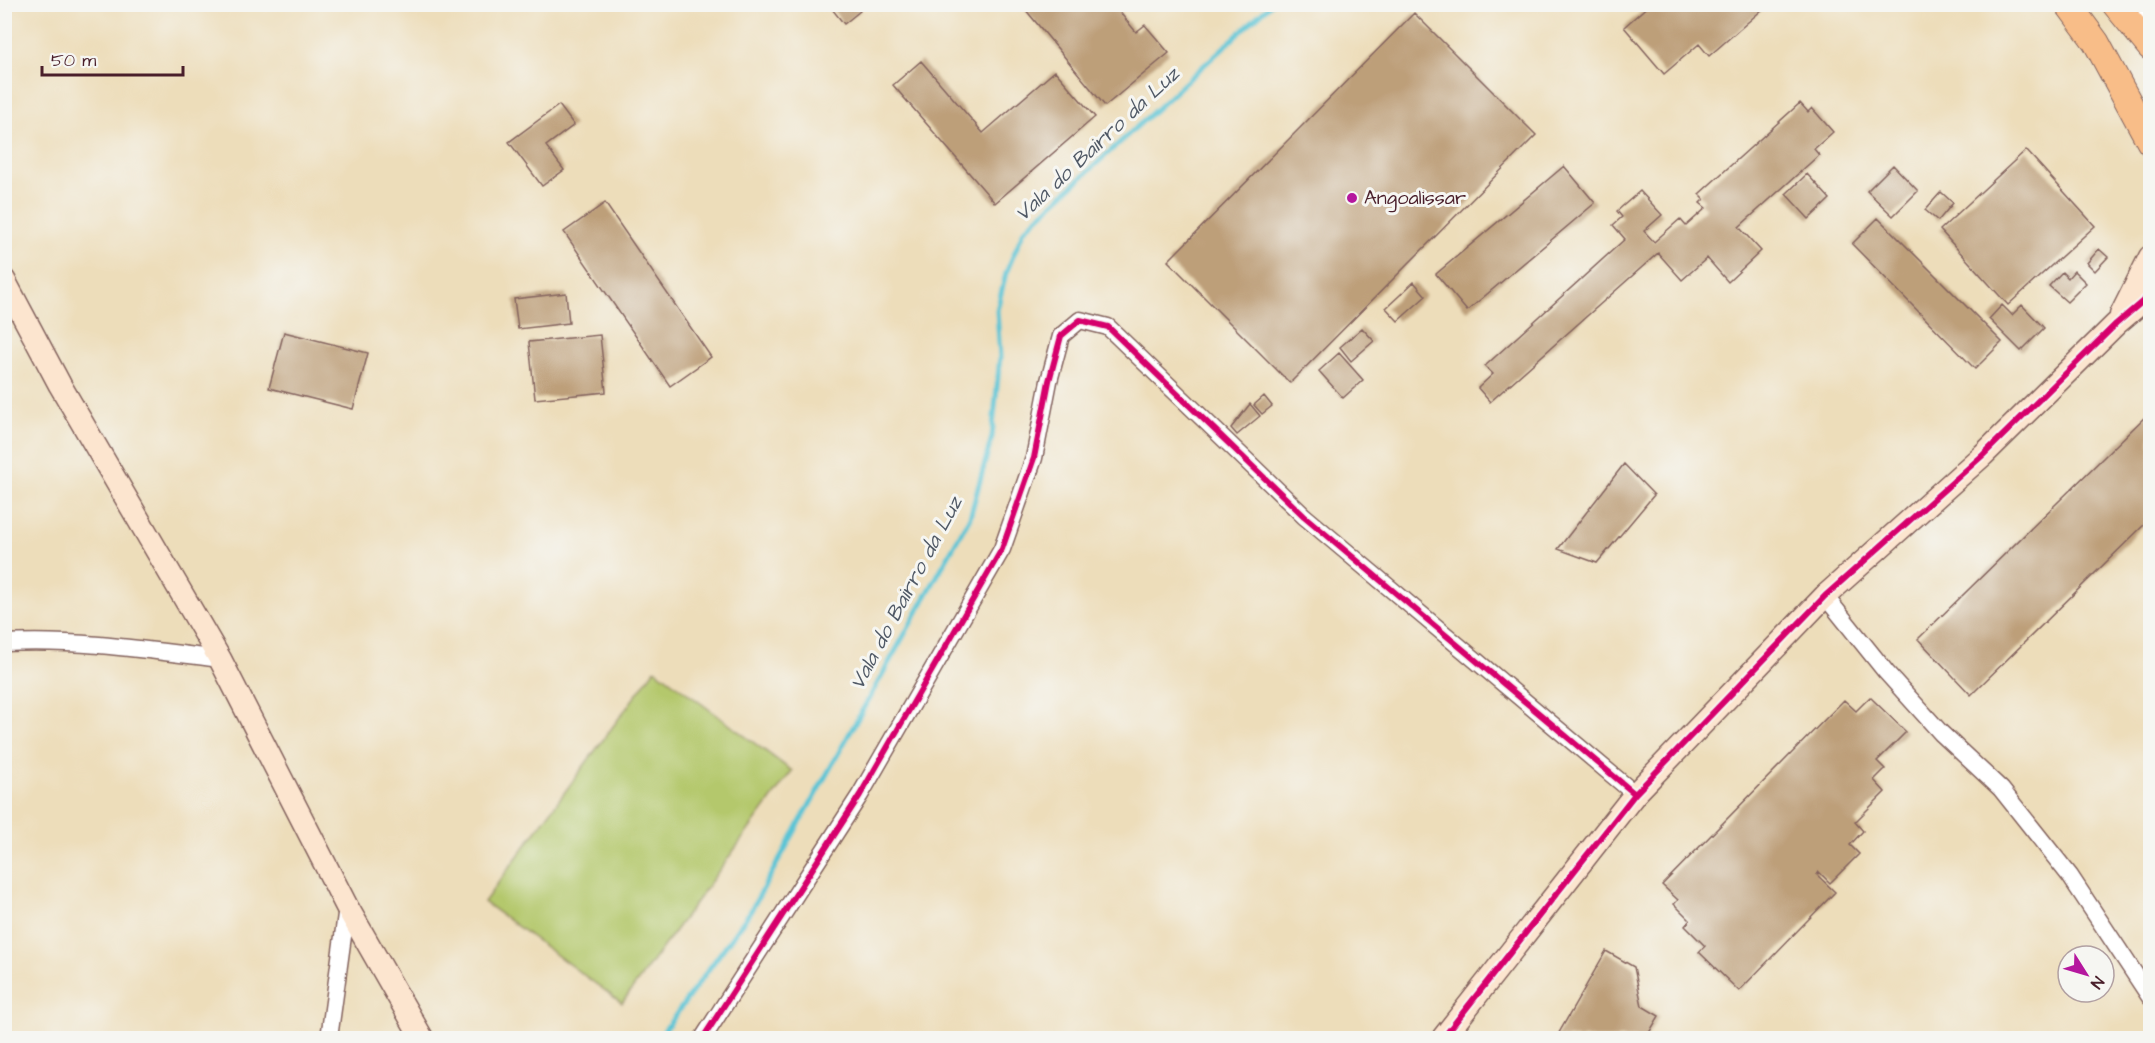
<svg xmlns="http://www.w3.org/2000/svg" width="2155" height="1043" font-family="'Architects Daughter',sans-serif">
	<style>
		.green { fill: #b4c86c; stroke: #7f744c; stroke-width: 1.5 }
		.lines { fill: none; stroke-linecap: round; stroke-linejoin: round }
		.stream { stroke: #5ac4d5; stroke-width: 5 }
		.building { fill: #bd9f79 }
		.street-casing { stroke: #83625d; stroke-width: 19 }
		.secondary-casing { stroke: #83625d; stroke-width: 25 }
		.primary-casing { stroke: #83625d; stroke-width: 28 }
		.street { stroke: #fff; stroke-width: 16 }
		.secondary { stroke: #fce5cf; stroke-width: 22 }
		.primary { stroke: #f8bd88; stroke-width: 26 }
		.cycleway-casing { stroke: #f6f6f2; stroke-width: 10 }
		.cycleway { stroke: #d6006c; stroke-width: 6 }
		.poi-dot { fill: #b5179e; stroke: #f6f6f2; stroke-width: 2 }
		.labels { text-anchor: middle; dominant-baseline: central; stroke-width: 6; stroke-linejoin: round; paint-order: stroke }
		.poi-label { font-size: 20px; fill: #4a1f2b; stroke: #f6f6f2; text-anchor: start }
		.water-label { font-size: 21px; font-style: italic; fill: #505966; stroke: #f6f6f2 }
	</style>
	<rect width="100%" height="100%" fill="#f6f6f2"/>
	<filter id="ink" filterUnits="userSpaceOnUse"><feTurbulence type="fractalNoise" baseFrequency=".0167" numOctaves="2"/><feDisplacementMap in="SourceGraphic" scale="12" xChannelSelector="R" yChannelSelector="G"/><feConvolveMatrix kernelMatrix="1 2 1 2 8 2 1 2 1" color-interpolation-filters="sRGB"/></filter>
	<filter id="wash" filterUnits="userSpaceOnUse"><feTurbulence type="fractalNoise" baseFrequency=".008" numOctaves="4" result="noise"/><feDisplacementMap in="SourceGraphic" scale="24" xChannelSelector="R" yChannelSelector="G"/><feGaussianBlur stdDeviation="1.35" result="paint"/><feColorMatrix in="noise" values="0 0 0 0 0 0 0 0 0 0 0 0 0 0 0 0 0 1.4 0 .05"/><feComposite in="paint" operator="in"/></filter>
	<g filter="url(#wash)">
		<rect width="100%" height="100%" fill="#edddba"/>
		<!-- green -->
		<path class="green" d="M655 669 792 771 622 1003 484 902Z"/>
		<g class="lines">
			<!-- stream -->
			<path class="stream" d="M659 1038 750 912 970 517 992 437 1000 357 997 310 1006 273 1024 230 1271 4"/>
		</g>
		<g id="blocks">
			<!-- building -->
			<path class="building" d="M828 4H854L860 11 844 24Z
				M1030 4H1113L1136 32 1145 25 1169 53 1105 106 1025 9Z
				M1650 4H1759L1763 9 1709 56 1699 44 1664 74 1624 27Z
				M1414 13 1536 135 1290 383 1168 261Z
				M921 61 983 133 1055 71 1095 117 995 203 893 85Z
				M1800 103 1808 112 1812 108 1833 132 1814 149 1819 155 1739 227 1761 251 1728 282 1707 258 1682 280 1658 253 1490 402 1478 388 1493 374 1485 366 1625 239 1613 225 1622 217 1617 211 1640 191 1662 215 1644 231 1654 242 1680 219 1686 226 1706 208 1700 203 1704 199 1699 194Z
				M559 105 574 125 546 146 564 170 542 186 509 142Z
				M2026 150 2095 226 2008 305 1940 230Z
				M1893 165 1918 191 1893 216 1867 191Z
				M1564 166 1595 203 1467 311 1436 274Z
				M1807 174 1830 199 1809 219 1786 194Z
				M1941 192 1953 203 1938 221 1925 210Z
				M605 203 711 357 670 386 564 232Z
				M1878 218 2002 342 1975 369 1852 244Z
				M2099 249 2108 257 2095 271 2087 263Z
				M2074 271 2086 283 2067 302 2049 286 2062 272 2068 278Z
				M1414 282 1426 296 1398 321 1386 308Z
				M566 293 569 323 518 329 514 299Z
				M2002 305 2012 315 2022 305 2044 328 2021 351 1989 319Z
				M1362 328 1374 341 1351 361 1340 347Z
				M284 332 368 353 353 409 269 388Z
				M600 335 606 392 535 399 529 342Z
				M1339 353 1363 380 1343 398 1319 371Z
				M1264 396 1272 406 1262 414 1254 405Z
				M1250 404 1260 416 1237 435 1231 428Z
				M2150 412V519L1971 695 1918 639Z
				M1624 464 1654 495 1597 563 1558 549Z
				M1870 697 1906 732 1877 761 1885 769 1874 780 1885 792 1855 822 1863 831 1850 845 1859 854 1830 883 1819 872 1817 875 1835 892 1739 991 1699 952 1705 946 1685 926 1690 920 1674 904 1678 900 1662 885 1844 700 1856 711Z
				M1606 951 1634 967 1642 1006 1659 1016 1646 1038H1556Z"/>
		</g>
	</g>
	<g filter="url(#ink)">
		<use href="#blocks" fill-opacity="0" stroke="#83625d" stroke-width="1.5"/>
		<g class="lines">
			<defs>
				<path id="street" d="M2134 26 2150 12
					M1825 596 1886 672 1941 733 2001 789 2070 876 2150 997
					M4 643C77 639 148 650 220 659
					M329 1038 347 907
					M703 1038 860 795 1002 549 1034 458 1049 381 1061 336 1080 320 1108 327 1304 516 1635 794"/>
				<path id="secondary" d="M4 280 60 385 220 659 347 907 422 1038
					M2121 315 2150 257
					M1443 1038 1635 794 1825 596 1983 455 2116 324 2150 295"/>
				<path id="primary" d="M2068 4 2096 42 2150 142
					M2115 4 2150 47"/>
			</defs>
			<!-- street casing -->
			<use href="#street" class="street-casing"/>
			<!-- secondary casing -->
			<use href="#secondary" class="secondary-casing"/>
			<!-- primary casing -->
			<use href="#primary" class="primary-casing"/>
			<!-- street -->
			<use href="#street" class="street"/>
			<!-- secondary -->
			<use href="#secondary" class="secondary"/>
			<!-- primary -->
			<use href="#primary" class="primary"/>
			<defs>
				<path id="cycleway" d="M703 1038 860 795 1002 549 1034 458 1049 381 1061 336 1080 320 1108 327 1304 516 1635 794
					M1443 1038 1635 794 1825 596 1983 455 2116 324 2150 295"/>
			</defs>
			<!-- cycleway casing -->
			<use href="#cycleway" class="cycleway-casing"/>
			<!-- cycleway -->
			<use href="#cycleway" class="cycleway"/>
		</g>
	</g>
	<!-- markers -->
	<circle class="poi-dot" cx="1352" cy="198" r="6"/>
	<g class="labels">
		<!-- poi labels -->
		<g class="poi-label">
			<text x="1364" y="198">Angoalissar</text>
		</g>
		<!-- water labels -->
		<g class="water-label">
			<text transform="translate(1097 144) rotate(-43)">Vala do Bairro da Luz</text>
			<text transform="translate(906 593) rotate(-62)">Vala do Bairro da Luz</text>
		</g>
	</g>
	<!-- margin -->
	<rect width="2155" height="1043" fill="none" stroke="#f6f6f2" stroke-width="24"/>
	<!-- north arrow -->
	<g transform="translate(2086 974) rotate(127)"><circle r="28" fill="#f6f6f2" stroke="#b1a0a2" stroke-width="1.5"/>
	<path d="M0-4.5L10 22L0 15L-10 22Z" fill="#b5179e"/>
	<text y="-9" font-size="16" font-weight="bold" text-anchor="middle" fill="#4a1f2b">N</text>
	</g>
	<!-- scale -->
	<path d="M42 66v9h141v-9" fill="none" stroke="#4a1f2b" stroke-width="3"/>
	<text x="51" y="66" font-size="18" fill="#4a1f2b" stroke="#f6f6f2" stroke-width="4.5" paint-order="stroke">50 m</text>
</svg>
